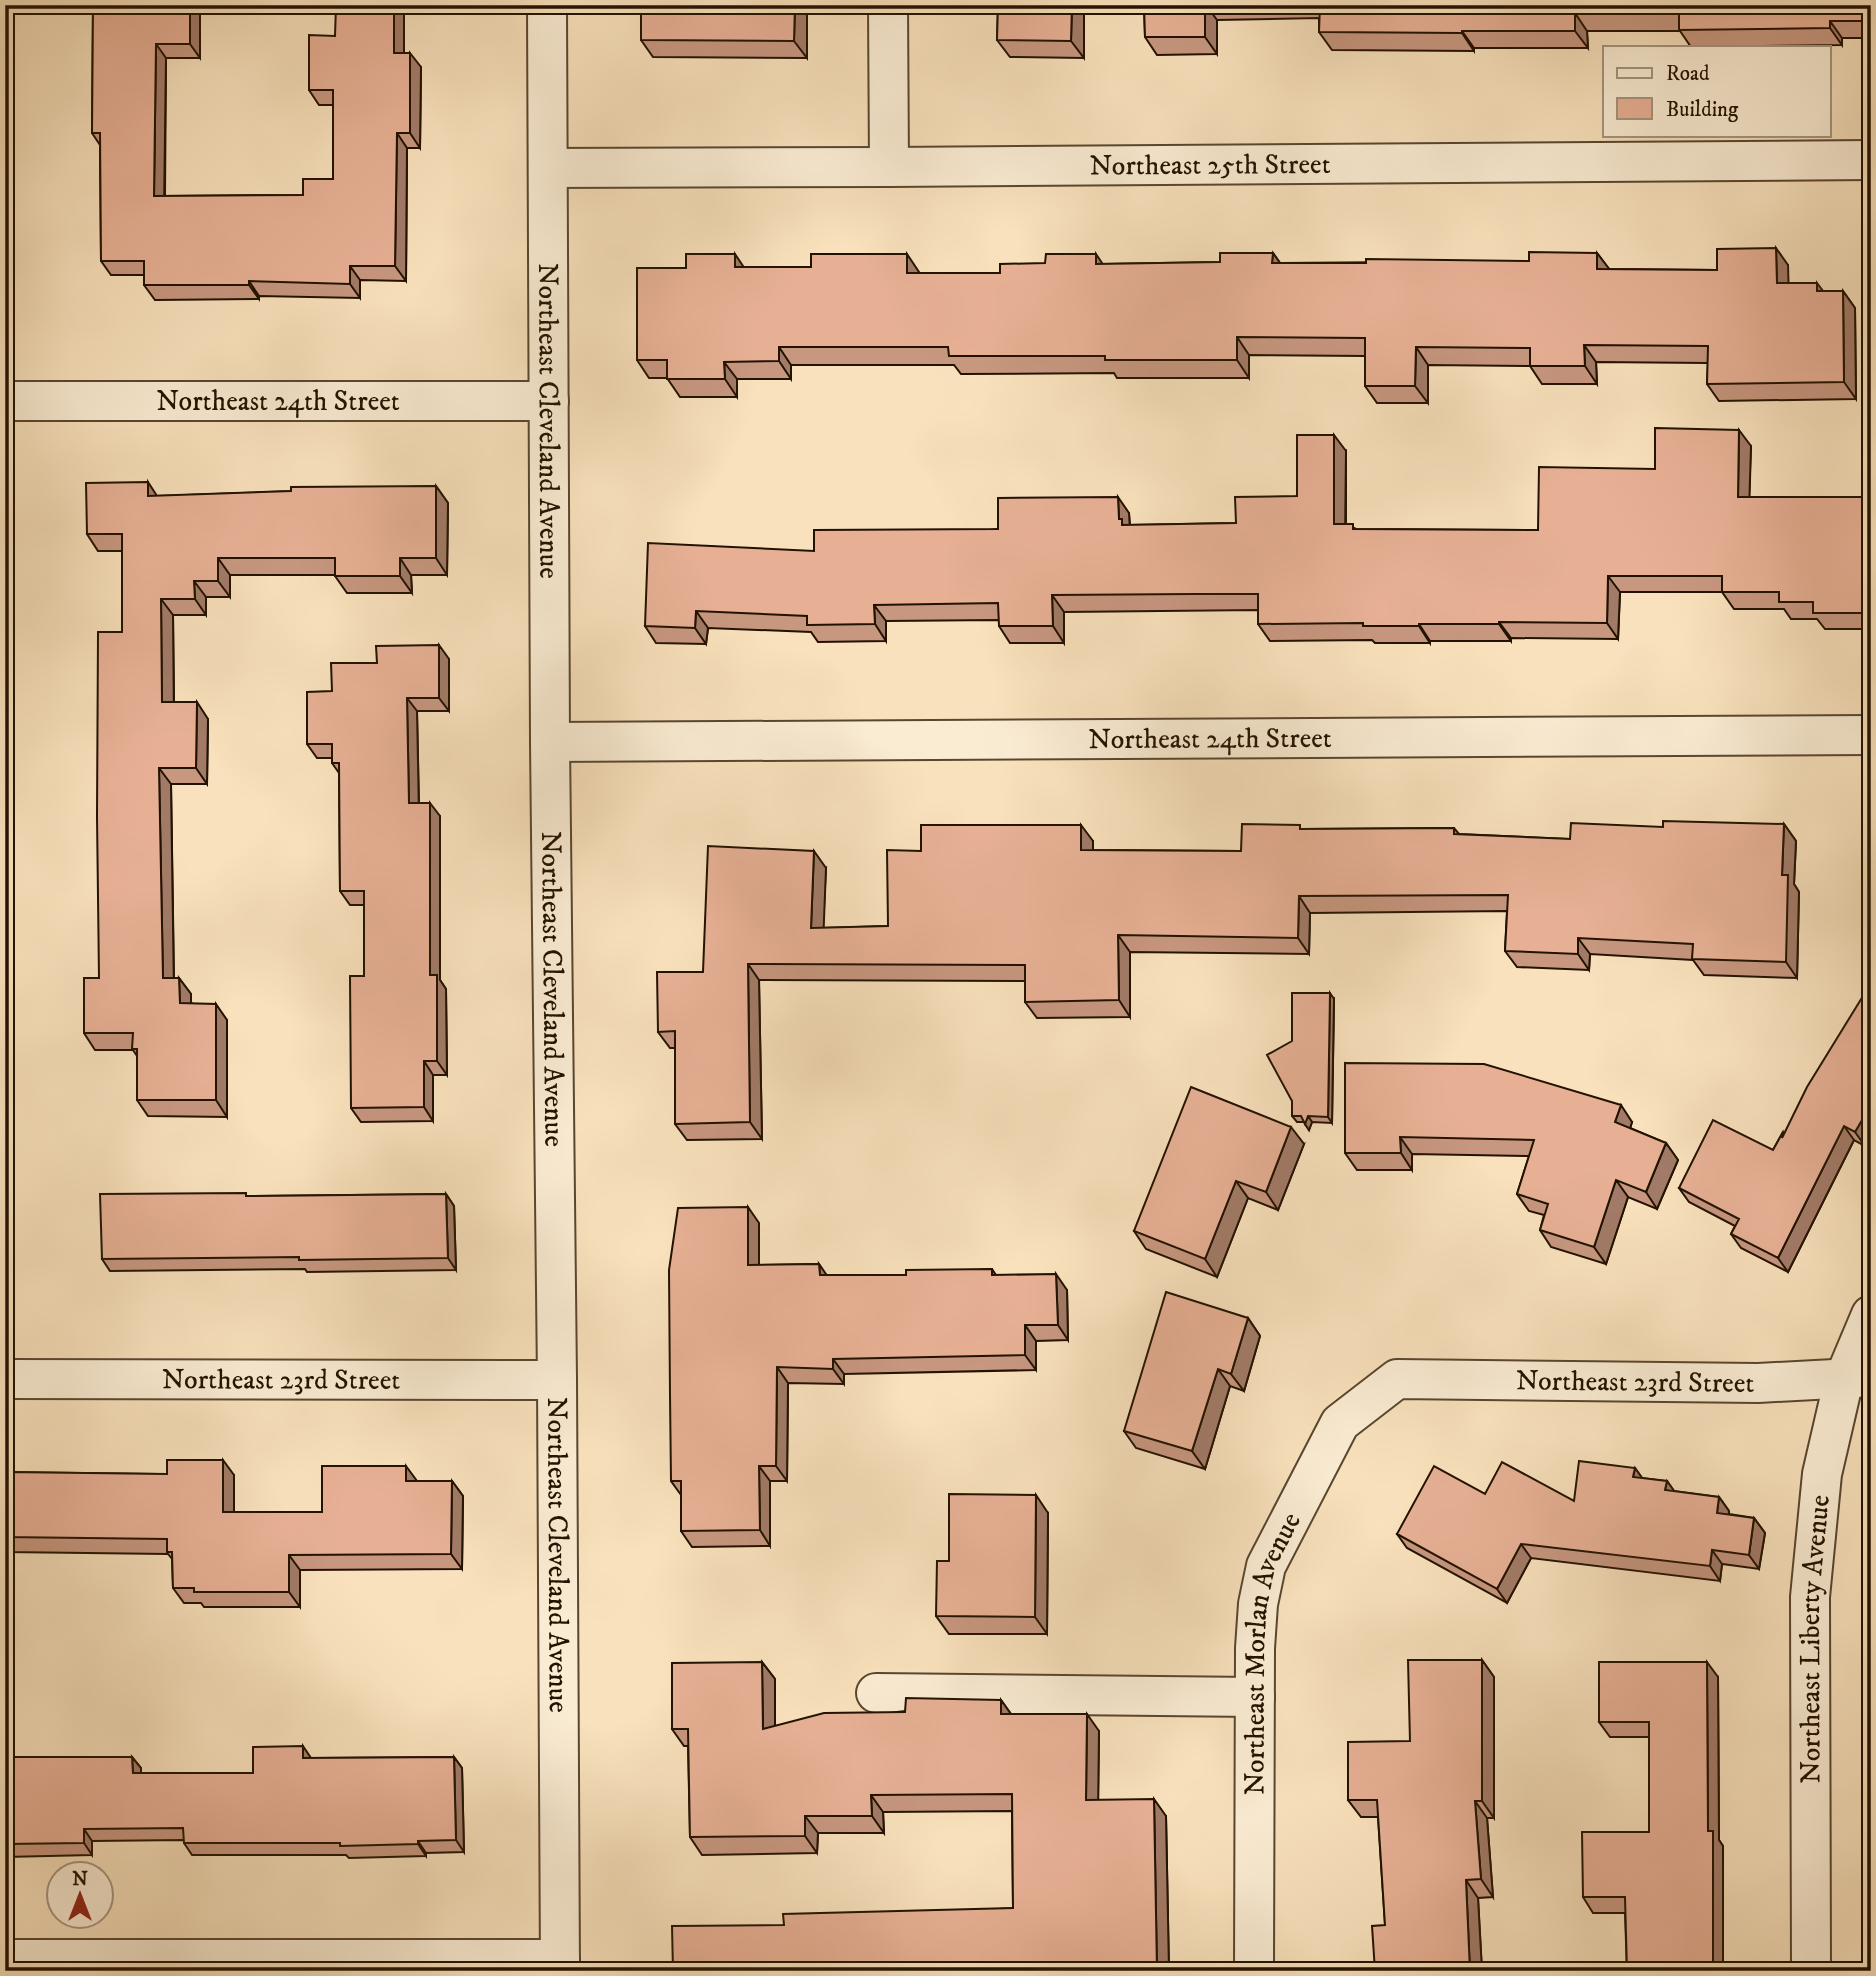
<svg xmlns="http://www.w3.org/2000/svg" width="1876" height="1976" font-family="'IM FELL DW Pica',serif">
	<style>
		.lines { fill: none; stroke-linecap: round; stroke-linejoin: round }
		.minor-casing { stroke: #58462f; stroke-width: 42 }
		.minor { stroke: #faecd3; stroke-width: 38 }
		.wall { fill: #c79780; stroke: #221200; stroke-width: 2 }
		.shaded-wall { fill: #a27b68; stroke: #221200; stroke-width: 2 }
		.building { fill: #e7b095; stroke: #221200; stroke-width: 2 }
		.labels { text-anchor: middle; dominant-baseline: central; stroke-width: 5; stroke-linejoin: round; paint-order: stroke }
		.street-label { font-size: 28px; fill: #221200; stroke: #faecd3 }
	</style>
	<rect width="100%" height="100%" fill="#f8e1bc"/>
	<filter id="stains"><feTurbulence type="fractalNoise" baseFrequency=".00286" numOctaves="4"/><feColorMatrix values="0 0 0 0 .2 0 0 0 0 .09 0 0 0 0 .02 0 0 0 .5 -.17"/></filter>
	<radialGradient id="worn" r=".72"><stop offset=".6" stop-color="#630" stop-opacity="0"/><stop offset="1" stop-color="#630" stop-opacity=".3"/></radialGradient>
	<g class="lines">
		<defs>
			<g id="minor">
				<path id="s1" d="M547 5 550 742 557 1380 560 1971"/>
				<path d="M888 5 889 167"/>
				<path id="s2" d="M548 168 889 167 1871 160"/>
				<path id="s3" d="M5 401H549"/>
				<path id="s4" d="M550 742 1871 735"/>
				<path id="s5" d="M5 1379 557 1380"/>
				<path d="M876 1693 1255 1697"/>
				<path d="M5 1959H560"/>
				<path id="s6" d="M1254 1971 1255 1648 1258 1604 1266 1566 1340 1423 1397 1379 1758 1383 1871 1377"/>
				<path id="s7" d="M1811 1971 1810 1597 1822 1474 1844 1379 1871 1315"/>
			</g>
		</defs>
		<!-- minor casing -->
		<use href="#minor" class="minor-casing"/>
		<!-- minor -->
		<use href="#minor" class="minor"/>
	</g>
	<!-- wall -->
	<path class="wall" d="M93 5 200 11V58H166L165 196 303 195 333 179V105H319L309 90 335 36 404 5V53L421 67 420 148H407L406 281 360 280V298L259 296V299L155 300 144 285V275H111L101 261 100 145 92 133Z
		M641 5H807V58L653 57 641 40Z
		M998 5H1084V58L1010 57 997 40Z
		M1144 5H1871V38H1842V45L1691 47 1680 31H1587L1588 48H1474V51L1332 50 1319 32V18L1217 20V54L1157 55 1145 37Z
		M1273 253 1280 263 1529 261 1597 253 1609 269 1717 270 1788 265V283L1823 291H1843L1855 308 1856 399 1719 401 1707 384 1708 363 1596 362 1597 384H1542L1530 366 1428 365V403H1377L1365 386V356L1249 355V378H1117L1114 373 961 374 954 365H791V379H737V397H680L667 378H649L637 360 686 268 744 267 919 273H1000L1103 264 1220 262Z
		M1751 446 1749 497H1871V629H1825L1817 619H1791L1784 609H1734L1722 592H1620L1618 639 1511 638V641H1430V643H1375L1372 640 1270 641 1258 624V610L1064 612V643H1010L999 626V620L886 621V641L818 642 811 632 708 628 706 644 656 643 645 626 814 551 1129 513 1130 525 1236 523 1297 496 1346 451V524L1356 529 1538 530 1655 469Z
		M436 486 448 503 447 575H411L412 593H347L335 576V575H230V597H206V615H173L174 702 208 719 207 784H171L174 978H179L191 994V1003L227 1020V1117L148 1116 137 1100V1056L133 1050H95L84 1033 99 978 122 632V551H98L87 534 157 496Z
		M449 659V711H417L419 803 440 816V980L446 989 447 1075H433V1121L361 1122 351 1108 364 976V905H350L340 891 339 773 332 763V758H317L307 744 332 691 377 663Z
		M1784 824 1796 841 1794 884 1799 892 1797 978 1704 975 1693 960 1590 954 1589 970 1517 967 1505 951 1507 911 1310 913 1309 954 1130 952V1017L1037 1018 1025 1002V981L759 980 762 1139 687 1140 675 1124V1048H670L658 1032 703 972 826 868 823 928 888 926 921 851 1093 841V850L1241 851 1303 829 1454 828 1459 834 1570 839 1663 827Z
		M1871 955V973L1866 966Z
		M1871 983 1865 1146 1854 1140 1788 1272 1741 1248 1731 1234 1735 1226 1689 1202 1679 1188 1773 1150 1783 1132 1784 1135Z
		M1334 999 1332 1123 1312 1122 1309 1130 1304 1122H1297L1292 1116V1041Z
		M1345 1063 1632 1122 1630 1128 1666 1143 1678 1160 1657 1209 1628 1197 1606 1264 1551 1247 1540 1230 1544 1215 1529 1211 1517 1194 1529 1156 1412 1154V1170H1357L1345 1153Z
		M1304 1144 1278 1210 1248 1198 1217 1277 1146 1249 1134 1231Z
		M446 1194 454 1206 456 1270 307 1272 305 1269 110 1271 102 1259 249 1196Z
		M759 1223V1265L819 1264 826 1275H906L992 1269 996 1275 1067 1290 1068 1340 1036 1341V1370L844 1374V1384L788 1383 787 1481H770V1546L692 1547 681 1531V1495L671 1481Z
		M1248 1318 1260 1336 1244 1391 1230 1386 1205 1469 1136 1448 1124 1431Z
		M1635 1468 1642 1478 1667 1481 1674 1491 1719 1497 1729 1511V1514L1754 1518 1765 1533 1759 1569 1722 1564 1720 1581 1531 1558 1507 1603 1407 1548 1397 1534 1485 1494 1574 1501Z
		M5 1472 234 1475V1512H322L417 1481H452L463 1496 462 1569 300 1570V1607H204L201 1603H184L173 1588 172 1559 168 1554 5 1552Z
		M1048 1513 1047 1634H949L936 1616 949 1561Z
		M1482 1660 1494 1677V1818H1487L1493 1897 1478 1898 1482 1971H1375L1385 1925 1378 1817H1361L1348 1800 1410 1741Z
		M762 1662 775 1679V1726L1001 1700 1011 1714 1099 1731 1098 1800 1166 1816 1169 1971H673L784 1925 1013 1908 1012 1811 883 1812 884 1833H818L817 1853 702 1855 690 1837 688 1746H684L672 1729Z
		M1718 1677 1719 1840 1723 1846V1971H1627L1625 1913H1593L1583 1897 1649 1832V1737H1610L1599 1722Z
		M5 1757H132L141 1768V1773H253L311 1758 454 1757 462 1768 464 1852 426 1853V1856L349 1858 346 1855H192L184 1843V1840L92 1841V1855L5 1857Z"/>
	<!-- shaded-wall -->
	<path class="shaded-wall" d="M190 5H196L200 11V58L190 44Z
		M394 5H404V67L394 53Z
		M795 5H807V58L794 41Z
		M1072 5H1084V58L1071 41Z
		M1205 5H1206L1217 20V54L1205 37Z
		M1575 13 1587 31 1588 48 1575 31Z
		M1830 21 1842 38V45L1830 28Z
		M1462 31 1474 48V51L1462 33Z
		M156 44 166 58 164 210 154 196Z
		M410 53 421 67 420 148 410 133Z
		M397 133 407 148 406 281 395 266Z
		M1776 248 1788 265 1789 300 1777 283Z
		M1273 253 1285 270 1272 263Z
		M1597 253 1610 270 1597 269Z
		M735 254 747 272 735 267Z
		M907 254 919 272V290L907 273Z
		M1096 254 1108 272 1096 264Z
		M350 266 360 280V298L350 284Z
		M249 281 259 296V299L249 285Z
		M1817 283 1830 300 1817 291Z
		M1843 291 1855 308 1856 399 1844 382Z
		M1237 337 1249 355V378L1237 360Z
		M1584 345 1596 362 1597 384 1585 366Z
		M779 347 791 365V379L779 361Z
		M1416 347 1428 365V403L1415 386Z
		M724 362 737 379V397L725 379Z
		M1739 430 1751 446 1749 514 1738 497Z
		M1334 435 1346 451 1345 541 1334 524Z
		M148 482 159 499 148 496Z
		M436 486 448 503 447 575 436 558Z
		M1118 497 1129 513 1130 531 1134 541 1119 519Z
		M218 558 230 575V597L218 581Z
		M400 558 411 575 412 593 400 576Z
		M1608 576 1620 592 1618 639 1607 623Z
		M194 581 206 597V615L195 599Z
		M1052 595 1064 612V643L1053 626Z
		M161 599 173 615 174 719 162 702Z
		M874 605 886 621V641L875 624Z
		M696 611 708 628 706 644 695 628Z
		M1499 622 1511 638V641L1499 624Z
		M1419 624 1430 641V643L1419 626Z
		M439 645 449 659V711L439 698Z
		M407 698 417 711 419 816 409 803Z
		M197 702 208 719 207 784 196 768Z
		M159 768 171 784 174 994 163 978Z
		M430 803 440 816V980L446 989 447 1075 437 1061 430 975Z
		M1784 824 1796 841 1794 884 1799 892 1797 978 1786 962 1782 875Z
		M1081 825 1093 841V866L1081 850Z
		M814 851 826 868 823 945 811 928Z
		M1299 896 1310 913 1309 954 1298 938Z
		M1118 935 1130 952V1017L1119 1000Z
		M1578 938 1590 954 1589 970 1578 954Z
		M748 964 759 980 762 1139 750 1122Z
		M179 978 191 994V1019L180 1003Z
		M1330 993 1334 999 1332 1123 1328 1117Z
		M216 1004 227 1020V1117L216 1100Z
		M424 1061 433 1075V1121L424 1107Z
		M1621 1105 1632 1122 1627 1139 1615 1122Z
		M1871 1105V1136L1865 1146 1855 1132Z
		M1308 1116 1312 1122 1309 1130 1305 1124Z
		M1844 1126 1854 1140 1788 1272 1778 1258Z
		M1291 1127 1304 1144 1278 1210 1266 1192Z
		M1400 1137 1412 1154V1170L1401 1153Z
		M1666 1143 1678 1160 1657 1209 1646 1192Z
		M1616 1180 1628 1197 1606 1264 1594 1247Z
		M1236 1181 1248 1198 1217 1277 1205 1259Z
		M446 1194 454 1206 456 1270 448 1258Z
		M748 1207 759 1223V1281L748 1265Z
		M819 1264 830 1280 820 1275Z
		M1056 1274 1067 1290 1068 1340 1058 1325Z
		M1248 1318 1260 1336 1244 1391 1231 1374Z
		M1025 1325 1036 1341V1370L1025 1355Z
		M833 1359 844 1374V1384L833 1369Z
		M777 1367 788 1383 787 1481 776 1466Z
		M1218 1369 1230 1386 1205 1469 1192 1451Z
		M223 1460 234 1475V1527L223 1512Z
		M406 1466 417 1481H406Z
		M759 1466 770 1481V1546L760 1530Z
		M1635 1468 1645 1482 1633 1477Z
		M452 1481 463 1496 462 1569 451 1554Z
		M1667 1481 1677 1495 1665 1490Z
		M1036 1495 1048 1513 1047 1634 1035 1617Z
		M1719 1497 1729 1511 1727 1527 1717 1513Z
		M1754 1518 1765 1533 1759 1569 1749 1555Z
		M1521 1544 1531 1558 1507 1603 1497 1589Z
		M1712 1550 1722 1564 1720 1581 1710 1566Z
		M289 1555 300 1570V1607L289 1592Z
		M1482 1660 1494 1677V1818L1482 1801Z
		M762 1662 775 1679V1747L763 1729Z
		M1707 1662 1718 1677 1719 1840 1723 1846V1971H1713L1708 1831Z
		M1001 1700 1013 1717 1001 1714Z
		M1087 1714 1099 1731 1098 1817 1086 1800Z
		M303 1746 311 1758H303Z
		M132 1757 141 1768V1785L133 1773Z
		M454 1757 462 1768 464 1852 456 1840Z
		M871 1795 883 1812 884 1833 872 1816Z
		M1154 1799 1166 1816 1169 1971H1157Z
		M1475 1801 1487 1818 1493 1897 1481 1879Z
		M805 1816 818 1833 817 1853 805 1836Z
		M84 1829 92 1841V1855L84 1843Z
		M418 1841 426 1853V1856L418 1844Z
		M1466 1880 1478 1898 1482 1971H1470Z"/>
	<!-- building -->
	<path class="building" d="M93 5H190V44H156L154 196 303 195V179H333V90H309V35L335 36 336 5H394V53H410V133H397L395 266H350V284L249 281V285H144V261H101L100 133H92Z
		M641 5H795L794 41 641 40Z
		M998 5H1072L1071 41 997 40Z
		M1144 5H1205V37H1145Z
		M1320 5H1871V21H1830V28L1679 30V13H1575V31H1462V33L1319 32Z
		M1776 248 1777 283H1817V291H1843L1844 382 1707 384 1708 346 1584 345 1585 366H1530V348L1416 347 1415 386H1365V338L1237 337V360H1105V356H949L948 347H779V361L724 362 725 379H667V360H637V268H686V254H735V267H811V254H907V273H1000V264L1045 263 1046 254H1096V264L1220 262V253H1273L1272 263H1366V259L1529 261V252L1597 253V269L1717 270V249Z
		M1655 428 1739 430 1738 497H1871V613H1813V602H1779V592H1722V576H1608L1607 623 1499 622V624H1419V626H1363V623L1258 624V594H1194L1052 595 1053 626H999L998 603 874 605 875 624 807 625V616L696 611 695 628 645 626 648 543 814 551V530L998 529V498L1118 497 1119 519H1122V525L1236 523 1235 497 1297 496V435H1334V524H1353V529L1538 530 1539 467 1655 469Z
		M148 482V496L291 491V487L436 486V558H400V576H335V558H218V581H194L195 599H161L162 702H197L196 768H159L163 978H179L180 1003 216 1004V1100H137V1049H132L133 1033H84V978H99L97 816 98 632H122V534H87L86 483Z
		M439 645V698H407L409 803H430V975H437V1061H424V1107L351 1108 350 976H364V891H340L339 763H332V744H307V692L332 691 331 663H377L376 646Z
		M1663 821 1784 824 1782 875H1788L1786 962 1692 959 1693 944 1578 938V954L1505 951 1508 895 1299 896 1298 938 1118 935 1119 1000 1025 1002V965L748 964 750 1122 675 1124V1031L658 1032 657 972H703L708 846 814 851 811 928 888 926 887 850 921 851V825H1081V850L1241 851 1242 824 1300 825V829L1454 828V834L1570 839 1571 823 1663 827Z
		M1871 955V966H1866Z
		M1871 983V1105L1855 1132 1844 1126 1778 1258 1731 1234 1739 1219 1679 1188 1713 1120 1773 1150 1783 1132 1782 1138 1807 1087Z
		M1292 993H1330L1328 1117 1308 1116 1305 1124 1301 1116H1292V1101L1267 1055 1292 1041Z
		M1345 1063 1484 1064 1621 1105 1615 1122 1666 1143 1646 1192 1616 1180 1594 1247 1540 1230 1548 1204 1517 1194 1534 1140 1400 1137 1401 1153H1345Z
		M1191 1087 1291 1127 1266 1192 1236 1181 1205 1259 1134 1231Z
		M246 1193V1196L446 1194 448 1258 299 1260V1257L102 1259 100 1194Z
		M748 1207V1265L819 1264 820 1275H906V1270L992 1269V1275L1056 1274 1058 1325H1025V1355L833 1359V1369L777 1367 776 1466H759L760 1530 681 1531V1481H671L670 1395 669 1270 678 1208Z
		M1166 1292 1248 1318 1231 1374 1218 1369 1192 1451 1124 1431Z
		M167 1460H223V1512H322V1466H406V1481H452L451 1554 289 1555V1592H194V1588H173L172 1552H167V1539L5 1537V1472L167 1474Z
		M1579 1461 1635 1468 1633 1477 1667 1481 1665 1490 1719 1497 1717 1513 1754 1518 1749 1555 1712 1550 1710 1566 1521 1544 1497 1589 1397 1534 1434 1466 1485 1494 1502 1462 1574 1501Z
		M949 1494 1036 1495 1035 1617 936 1616 937 1561H949Z
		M1408 1660H1482V1801H1475L1481 1879 1466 1880 1470 1971H1375L1372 1926 1385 1925 1377 1800H1348V1742L1410 1741Z
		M762 1662 763 1729 824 1713 905 1712 906 1698 1001 1700V1714H1087L1086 1800 1154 1799 1157 1971H673L672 1926 784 1925 783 1914 1013 1908 1012 1794 871 1795 872 1816H805V1836L690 1837 688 1729H672V1663Z
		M1599 1662H1707L1708 1831H1713V1971H1627L1625 1897H1583L1582 1832H1649V1722H1599Z
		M303 1746V1758L454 1757 456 1840 418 1841V1844L340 1846V1843H184L183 1828 84 1829V1843L5 1844V1757H132L133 1773H253V1747Z"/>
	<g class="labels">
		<!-- street labels -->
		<g class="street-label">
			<text stroke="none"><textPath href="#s2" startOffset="662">Northeast 25th Street</textPath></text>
			<text stroke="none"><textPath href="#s3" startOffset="273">Northeast 24th Street</textPath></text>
			<text stroke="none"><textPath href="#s1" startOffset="416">Northeast Cleveland Avenue</textPath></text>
			<text stroke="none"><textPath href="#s4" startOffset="660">Northeast 24th Street</textPath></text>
			<text stroke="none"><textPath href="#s1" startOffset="984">Northeast Cleveland Avenue</textPath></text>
			<text stroke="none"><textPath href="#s5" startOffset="276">Northeast 23rd Street</textPath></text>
			<text stroke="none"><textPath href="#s6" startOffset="877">Northeast 23rd Street</textPath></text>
			<text stroke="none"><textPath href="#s1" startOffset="1550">Northeast Cleveland Avenue</textPath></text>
			<text stroke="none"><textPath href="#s7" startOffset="332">Northeast Liberty Avenue</textPath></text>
			<text stroke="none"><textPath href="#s6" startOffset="320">Northeast Morlan Avenue</textPath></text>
		</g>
	</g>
	<!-- margin -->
	<rect width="1876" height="1976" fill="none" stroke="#f8e1bc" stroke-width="28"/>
	<rect x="7" y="7" width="1862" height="1962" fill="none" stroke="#221200" stroke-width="3.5"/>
	<rect x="14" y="14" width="1848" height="1948" fill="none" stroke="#221200" stroke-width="2"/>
	<!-- legend -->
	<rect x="1603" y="46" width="228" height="91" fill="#faecd3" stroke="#a4957f" stroke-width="2"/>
	<rect x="1617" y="68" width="35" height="10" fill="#faecd3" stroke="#a4957f" stroke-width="2"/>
	<text x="1666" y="80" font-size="21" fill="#221200">Road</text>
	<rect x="1617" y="98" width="35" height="21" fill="#e7b095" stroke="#a4957f" stroke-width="2"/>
	<text x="1666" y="116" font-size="21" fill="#221200">Building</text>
	<!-- north arrow -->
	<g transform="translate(80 1895)"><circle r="33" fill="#faecd3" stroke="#a4957f" stroke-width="2"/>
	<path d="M0-5L12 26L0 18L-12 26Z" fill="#8f2418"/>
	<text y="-10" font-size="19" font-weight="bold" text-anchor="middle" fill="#221200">N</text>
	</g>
	<rect width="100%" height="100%" filter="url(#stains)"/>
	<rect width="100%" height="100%" fill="url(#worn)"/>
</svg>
